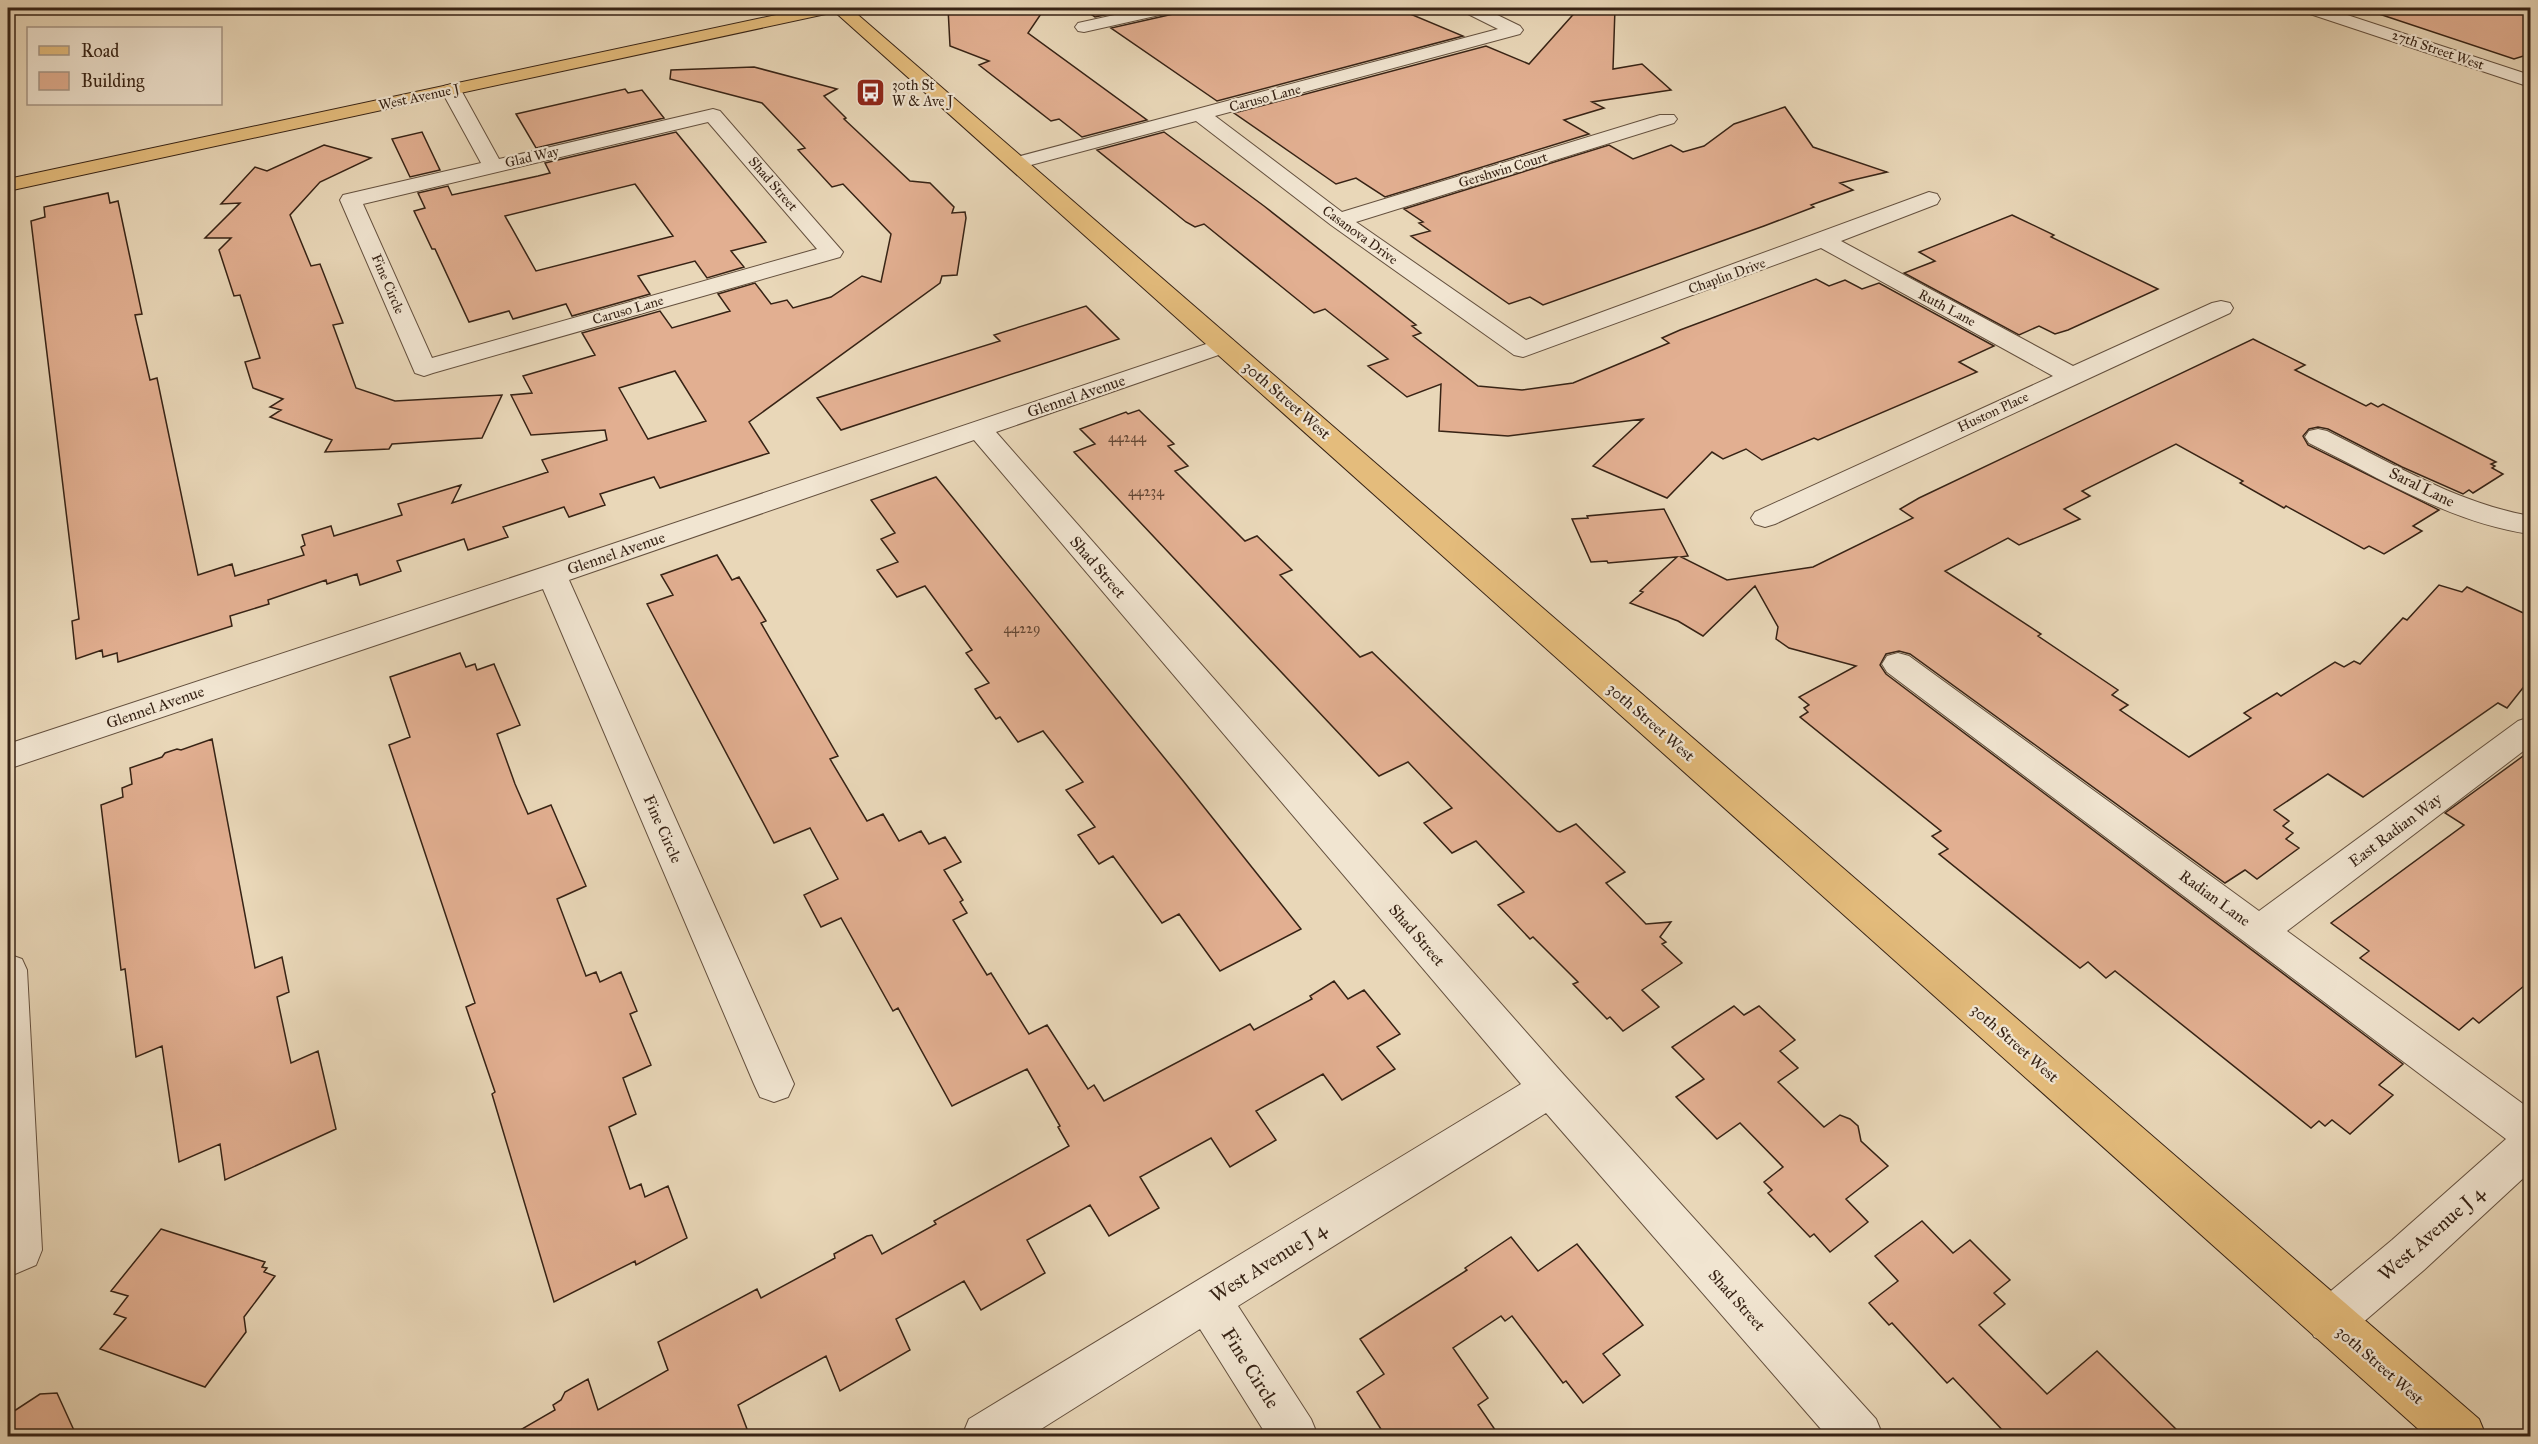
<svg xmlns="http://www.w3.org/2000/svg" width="2538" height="1444" font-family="'IM FELL Great Primer',serif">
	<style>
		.building { fill: #e2af91; stroke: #372315; stroke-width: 1.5; fill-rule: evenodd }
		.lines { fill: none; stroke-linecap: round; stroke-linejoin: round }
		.minor-casing { stroke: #64503e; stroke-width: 2 }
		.primary-casing { stroke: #372315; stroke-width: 2 }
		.minor { fill: #f1e5d1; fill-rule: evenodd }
		.primary { fill: #e4bc7c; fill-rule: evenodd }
		.labels { text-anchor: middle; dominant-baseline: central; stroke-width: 4.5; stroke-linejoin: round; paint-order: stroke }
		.far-street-label { font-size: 14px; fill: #372315; stroke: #f1e5d1 }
		.far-poi-label { font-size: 14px; fill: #372315; stroke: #f1e5d1; text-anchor: start }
		.number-label { font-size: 14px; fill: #624634 }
		.street-label { font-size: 16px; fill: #372315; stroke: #f1e5d1 }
		.near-street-label { font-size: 20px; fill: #372315; stroke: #f1e5d1 }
	</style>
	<rect width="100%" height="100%" fill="#e9d7b8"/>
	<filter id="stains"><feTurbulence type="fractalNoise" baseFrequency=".00333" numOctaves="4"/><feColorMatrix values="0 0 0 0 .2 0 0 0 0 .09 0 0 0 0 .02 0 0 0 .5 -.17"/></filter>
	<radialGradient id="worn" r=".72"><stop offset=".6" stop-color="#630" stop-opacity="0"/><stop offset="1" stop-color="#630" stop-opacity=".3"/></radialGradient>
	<!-- building -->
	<path class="building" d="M948 8H1045L1028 33 1147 120 1082 137 1059 119 1051 121 979 65 989 61 950 46Z
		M1082 8H1138L1095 17Z
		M1178 8H1396L1463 36 1217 101 1111 28 1173 14Z
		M1579 8H1615L1613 69 1642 64 1671 90 1592 102 1604 108 1564 120 1589 134 1385 197 1356 178 1336 184 1234 113 1486 46 1529 64Z
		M2377 8H2530V54L2514 59 2376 13Z
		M754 67 837 89 824 96 846 118 844 119 910 181 930 183 954 207 952 213 965 212 966 218 957 275 942 276 940 283 749 422 769 453 660 488 654 477 600 494 605 505 569 517 564 507 503 527 508 537 468 550 464 539 397 561 401 571 360 585 357 574 327 584 326 580 268 600 269 604 230 616 232 626 118 662 117 653 103 657 102 650 76 659 72 621 79 619 31 221 45 217 44 207 108 193 110 203 118 201 142 314 135 315 150 380 157 378 198 575 232 564 235 576 304 555 301 547 305 545 302 535 331 526 334 536 402 515 398 504 461 485 452 503 548 472 542 460 607 440 605 430 531 435 511 395 532 393 523 376 595 355 582 333 660 311 672 328 730 311 718 294 755 283 771 304 787 300 793 308 831 297 862 276 881 282 891 234 843 184 832 187 798 150 805 148 762 103 670 79 671 70ZM675 371 706 421 648 439 619 388Z
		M625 89 628 93 642 90 664 118 536 148 516 114Z
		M1785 107 1813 147 1887 172 1840 183 1853 190 1811 205 1814 207 1764 226 1543 305 1530 297 1509 304 1411 236 1430 231 1419 223 1423 222 1404 209 1609 145 1633 159 1671 145 1683 152 1704 146 1734 124Z
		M422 132 440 170 410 177 392 139Z
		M676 132 766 242 731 251 744 267 707 278 695 261 638 276 650 294 572 316 566 304 513 319 509 311 469 322 435 249H432L414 211 425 208 418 193 448 186 452 195 538 176 550 173 545 163ZM635 184 673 236 536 271 505 216Z
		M1164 132 1264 206 1416 325 1412 326 1421 333 1413 336 1478 386 1522 390 1573 383 1669 343 1662 338 1680 330 1816 279 1829 286 1845 280 1862 289 1879 283 1994 346 1959 362 1977 372 1818 440 1814 438 1762 460 1746 449 1723 459 1712 452 1667 498 1593 466 1643 419 1508 436 1439 431 1441 384 1407 397 1368 366 1388 359 1325 309 1314 313 1204 224 1195 227 1186 222 1097 150Z
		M324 145 371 158 320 182 290 215 311 266 320 264 343 323 333 325 356 388 395 401 502 395 482 438 392 444 389 449 325 452 332 440 270 417 281 410 270 407 283 399 253 388 245 362 260 358 240 295 234 296 219 250 231 238H205L240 203 221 204 255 167 267 171Z
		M2012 215 2054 235 2051 237 2158 289 2068 330 2055 334 2039 326 2019 335 1904 273 1935 261 1919 252Z
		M1086 306 1119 339 841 430 817 398 1000 341 994 335Z
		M2253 339 2305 365 2295 370 2366 406 2371 403 2378 407 2383 404 2496 462 2491 464 2495 466 2492 468 2503 474 2473 493 2469 490 2463 494 2402 467 2328 429 2318 427 2309 429 2303 436 2308 445 2439 510 2413 526 2422 531 2384 554 2369 546 2364 549 2286 506 2284 508 2240 483 2243 481 2176 444 2082 491 2090 496 2064 509 2080 519 2019 545 2008 538 1945 571 2041 634 2038 636 2118 690 2112 695 2128 705 2120 710 2189 757 2251 718 2244 713 2277 693 2281 696 2335 662 2344 667 2354 661 2360 664 2403 618 2407 620 2439 585 2462 592 2467 587 2530 616V679L2507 708 2498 703 2363 797 2328 774 2274 810 2289 821 2283 826 2293 833 2286 839 2299 848 2257 879 2245 870 2225 883 1910 654 1899 651 1886 654 1880 665 1886 674 2403 1064 2379 1085 2393 1095 2350 1134 2332 1120 2325 1126 2319 1121 2311 1128 2115 971 2106 978 2088 962 2080 968 1939 854 1948 849 1932 836 1941 831 1800 717 1808 712 1804 708 1809 705 1799 697 1856 666 1789 648 1776 639 1778 627 1755 586 1703 636 1678 621 1630 603 1643 592 1640 591 1677 557 1608 563 1607 561 1591 562 1572 519 1588 518 1587 516 1664 509 1688 556 1681 557 1727 580 1813 567 1913 518 1900 509 1919 498Z
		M1139 410 1174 444 1168 446 1188 466 1175 471 1245 541 1257 536 1292 570 1280 575 1360 657 1372 652 1557 831 1560 832 1576 824 1625 872 1606 883 1646 924 1671 922 1660 937 1666 942 1662 944 1682 963 1642 990 1659 1007 1623 1031 1610 1017 1607 1019 1573 984 1578 982 1533 937 1530 939 1498 905 1524 892 1476 841 1452 853 1424 823 1452 808 1408 762 1379 776 1074 452 1095 444 1080 429 1126 412 1128 414Z
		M936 477 1184 782 1301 929 1220 971 1179 914 1162 923 1113 856 1099 864 1078 835 1095 827 1066 790 1083 782 1043 731 1018 742 1000 717 996 719 975 689 989 683 966 653 972 650 925 586 897 597 877 570 898 562 881 539 895 533 871 500Z
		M717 555 732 580 739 577 766 621 761 623 838 756 830 759 867 821 883 814 899 841 921 831 929 844 945 837 961 862 944 870 963 900 960 902 967 913 953 920 987 975 991 973 1029 1034 1047 1025 1088 1089 1094 1085 1104 1101 1250 1024 1254 1030 1312 999 1310 996 1334 981 1348 999 1364 990 1400 1034 1377 1047 1395 1069 1342 1100 1323 1074 1256 1111 1276 1140 1230 1167 1211 1138 1140 1177 1159 1208 1109 1236 1090 1205 1027 1240 1045 1273 981 1310 964 1281 896 1319 910 1350 840 1391 826 1356 738 1405 750 1437H508L555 1410 553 1405 561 1400 565 1392 588 1379 598 1410 668 1370 658 1342 757 1289 761 1298 835 1258 834 1254 867 1236 872 1235 882 1254 936 1224 934 1221 1069 1146 1058 1127 1060 1126 1027 1069 952 1106 898 1008 893 1011 841 918 821 927 804 895 838 879 810 828 774 843 647 604 673 595 661 575Z
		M460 653 466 667 475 664 477 670 494 664 520 725 497 734 515 784 528 814 551 805 586 886 557 899 586 976 596 972 600 982 621 972 637 1011 630 1014 651 1065 623 1078 636 1114 609 1127 630 1189 641 1184 645 1197 668 1186 687 1238 636 1265 635 1261 554 1302 492 1094 495 1092 466 1007 475 1003 389 745 410 737 390 677Z
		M212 739 255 968 282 957 289 992 277 997 291 1063 318 1051 336 1129 225 1180 220 1144 179 1162 162 1046 136 1057 125 969 121 970 101 805 123 797 122 788 132 784 130 768 162 757 165 753 177 749 181 750Z
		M2530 751V981L2479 1023 2473 1018 2459 1030 2360 958 2369 951 2331 923 2464 825 2445 813Z
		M1734 1006 1744 1015 1759 1006 1795 1040 1780 1051 1798 1068 1778 1082 1824 1127 1840 1115 1850 1119 1858 1126 1861 1141 1888 1166 1846 1199 1868 1222 1830 1252 1814 1234 1810 1237 1768 1193 1772 1190 1764 1182 1783 1167 1740 1123 1717 1139 1676 1097 1704 1079 1672 1047Z
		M1922 1221 1953 1253 1970 1240 2010 1280 1994 1293 2005 1304 1979 1325 2047 1394 2097 1351 2184 1437H2009L1953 1378 1947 1383 1892 1323 1889 1325 1869 1303 1898 1281 1875 1256Z
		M161 1229 265 1262 262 1267 267 1268 264 1272 275 1276 244 1317 246 1332 205 1387 100 1349 126 1318 114 1314 128 1296 111 1291Z
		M1511 1237 1538 1271 1577 1244 1643 1325 1603 1354 1620 1375 1583 1403 1566 1381 1563 1383 1512 1316 1505 1321 1501 1316 1453 1348 1488 1398 1478 1405 1500 1437H1386L1357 1392 1384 1374 1360 1339 1467 1270 1465 1268Z
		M57 1393 77 1437H8V1415L40 1394Z"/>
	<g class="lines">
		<defs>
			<path id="minor" d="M1146 8H1176L1173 12 1084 32 1078 31 1075 27 1078 23Z
				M1461 8H1483L1520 26 1523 30 1520 34 1215 116 1342 212 1660 115H1674L1677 119 1674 123 1356 222 1526 340 1929 192 1937 194 1940 199 1937 204 1841 241 2073 366 2212 303 2221 301 2230 303 2233 308 2230 313 1775 524 1765 527 1755 524 1751 518 1755 512 2053 376 1821 248 1523 357 1514 355 1331 225 1196 121 1016 169 1009 167 1006 163 1009 159 1498 29 1464 12Z
				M2301 8H2326L2530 75V87L2304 12Z
				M451 84 458 86 461 90 499 159 713 109 720 111 843 252 840 257 433 373 424 376 415 373 340 200 343 195 481 163 441 90 444 86ZM708 122 817 249 432 358 363 204Z
				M1224 338 1233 340 1236 345 1233 350 996 432 1564 1075 1876 1419 1883 1436H1827L1546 1113 1238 1306 1311 1419 1318 1436H1267L1200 1329 1030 1436H962L969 1419 1521 1084 974 440 569 580 794 1084 788 1097 774 1102 760 1097 754 1084 543 589 8 769V744L541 568Z
				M2318 429 2327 431C2393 464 2458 503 2530 516V534C2451 523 2380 478 2309 443L2305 437 2309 431Z
				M1898 653 1909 656 2259 911 2518 721 2530 717V746L2287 931 2530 1109V1172L2424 1270 2346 1337 2330 1344 2314 1337 2307 1321 2314 1305 2392 1240 2506 1139 1887 672 1882 664 1887 656Z
				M8 954 22 959 27 970 42 1250 36 1265 8 1277Z"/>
			<path id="primary" d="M809 8H850L2479 1419 2486 1436H2426L835 12 8 191V179Z"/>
		</defs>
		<!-- minor casing -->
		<use href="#minor" class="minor-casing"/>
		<!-- primary casing -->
		<use href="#primary" class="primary-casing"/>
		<!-- minor -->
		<use href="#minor" class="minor"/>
		<!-- primary -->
		<use href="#primary" class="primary"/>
	</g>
	<!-- icons -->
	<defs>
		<symbol id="bus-square" viewBox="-11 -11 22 22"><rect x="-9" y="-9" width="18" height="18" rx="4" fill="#8f2418" stroke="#f1e5d1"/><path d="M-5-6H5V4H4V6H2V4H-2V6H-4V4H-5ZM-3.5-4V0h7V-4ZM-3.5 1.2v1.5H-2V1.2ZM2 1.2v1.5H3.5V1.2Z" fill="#fff"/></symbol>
	</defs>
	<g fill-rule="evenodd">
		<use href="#bus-square" x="854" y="76" width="33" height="33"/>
	</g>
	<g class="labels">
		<!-- far-street labels -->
		<g class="far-street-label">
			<text transform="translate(2438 50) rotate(19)">27th Street West</text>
			<text transform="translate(419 97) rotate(-12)">West Avenue J</text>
			<text transform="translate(1265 98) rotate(-15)">Caruso Lane</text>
			<text transform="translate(532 157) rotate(-13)">Glad Way</text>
			<text transform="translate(1503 170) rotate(-17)">Gershwin Court</text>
			<text transform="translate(773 184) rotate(49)">Shad Street</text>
			<text transform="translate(1360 235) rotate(36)">Casanova Drive</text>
			<text transform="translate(1727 276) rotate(-20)">Chaplin Drive</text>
			<text transform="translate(388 284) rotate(67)">Fine Circle</text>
			<text transform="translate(1947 308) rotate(28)">Ruth Lane</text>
			<text transform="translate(628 310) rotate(-16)">Caruso Lane</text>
			<text transform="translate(1993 412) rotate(-25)">Huston Place</text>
		</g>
		<!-- far-poi labels -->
		<g class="far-poi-label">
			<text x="892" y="85">30th St<tspan x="892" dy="16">W &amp; Ave J</tspan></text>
		</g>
		<!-- number labels -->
		<g class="number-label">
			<text x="1127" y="437">44244</text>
			<text x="1146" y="491">44234</text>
			<text x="1022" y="628">44229</text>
		</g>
		<!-- street labels -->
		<g class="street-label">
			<text transform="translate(1076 396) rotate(-19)">Glennel Avenue</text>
			<text transform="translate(1287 400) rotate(41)">30th Street West</text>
			<text transform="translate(2422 487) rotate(26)">Saral Lane</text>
			<text transform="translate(616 553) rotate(-19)">Glennel Avenue</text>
			<text transform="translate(1098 567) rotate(49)">Shad Street</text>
			<text transform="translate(155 707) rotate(-19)">Glennel Avenue</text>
			<text transform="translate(1651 722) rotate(41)">30th Street West</text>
			<text transform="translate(663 829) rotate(66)">Fine Circle</text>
			<text transform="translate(2395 830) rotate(-37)">East Radian Way</text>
			<text transform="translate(2215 898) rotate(36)">Radian Lane</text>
			<text transform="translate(1417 935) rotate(49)">Shad Street</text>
			<text transform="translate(2015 1043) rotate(41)">30th Street West</text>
			<text transform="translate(1737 1300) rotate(48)">Shad Street</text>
			<text transform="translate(2380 1365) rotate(41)">30th Street West</text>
		</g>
		<!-- near-street labels -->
		<g class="near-street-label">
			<text transform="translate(2431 1233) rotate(-41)">West Avenue J 4</text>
			<text transform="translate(1268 1262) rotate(-32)">West Avenue J 4</text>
			<text transform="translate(1251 1368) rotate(58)">Fine Circle</text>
		</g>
	</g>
	<!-- margin -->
	<rect width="2538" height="1444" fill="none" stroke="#e9d7b8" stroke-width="30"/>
	<rect x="9" y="9" width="2520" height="1426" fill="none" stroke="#372315" stroke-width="3"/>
	<rect x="15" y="15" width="2508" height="1414" fill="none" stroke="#372315" stroke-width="1.5"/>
	<!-- legend -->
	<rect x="27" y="27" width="195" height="78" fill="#f1e5d1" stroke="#a79786" stroke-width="1.5"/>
	<rect x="39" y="46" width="30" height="9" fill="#e4bc7c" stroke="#a79786" stroke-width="1.5"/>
	<text x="81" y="57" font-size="18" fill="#372315">Road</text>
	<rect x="39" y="72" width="30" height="18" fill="#e2af91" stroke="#a79786" stroke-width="1.5"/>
	<text x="81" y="87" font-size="18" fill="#372315">Building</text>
	<rect width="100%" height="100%" filter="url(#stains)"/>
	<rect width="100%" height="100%" fill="url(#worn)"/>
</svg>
